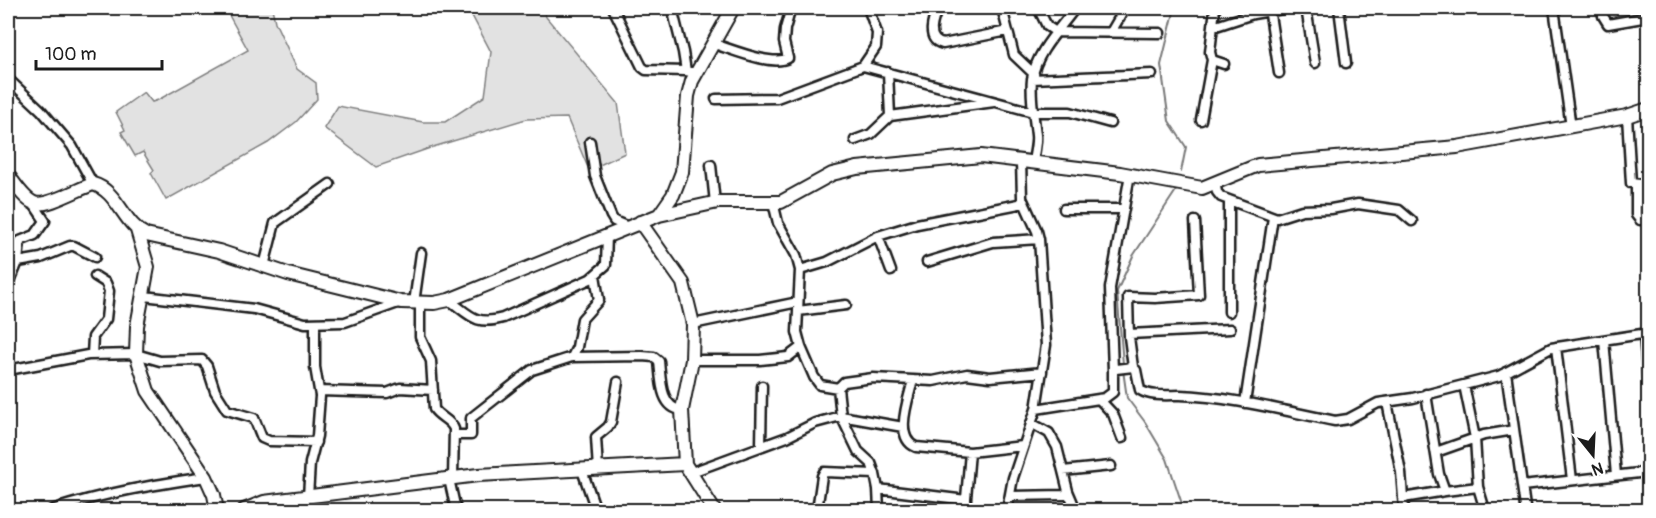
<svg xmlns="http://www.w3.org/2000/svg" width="1656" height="518" font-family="Pangolin,sans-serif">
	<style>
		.green { fill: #e2e2e2; stroke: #7f7f7f; stroke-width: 1.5 }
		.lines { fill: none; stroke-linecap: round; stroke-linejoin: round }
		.stream { stroke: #7a7a7a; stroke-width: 2 }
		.street-casing { stroke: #1c1c1c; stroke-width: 13 }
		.secondary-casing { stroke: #1c1c1c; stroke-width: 16 }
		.street { stroke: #fff; stroke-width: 8 }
		.secondary { stroke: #fff; stroke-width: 12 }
	</style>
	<rect width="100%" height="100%" fill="#fff"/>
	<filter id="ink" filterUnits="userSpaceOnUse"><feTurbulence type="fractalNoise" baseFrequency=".0167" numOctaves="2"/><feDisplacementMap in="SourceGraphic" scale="12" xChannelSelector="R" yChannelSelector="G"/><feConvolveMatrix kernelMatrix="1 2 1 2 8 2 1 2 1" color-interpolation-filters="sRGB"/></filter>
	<g filter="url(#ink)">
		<!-- green -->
		<path class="green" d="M225 8H272L275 22 297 69 316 83 317 99 296 122 268 143 166 200 151 173 154 170 143 152 135 156 121 132 125 130 116 112 144 92 152 102 158 100 248 50Z
			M468 8H543L546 17 618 103 625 153 589 170 567 118 526 119 433 147 376 167 324 128 338 106 423 122H445L485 96 491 52Z"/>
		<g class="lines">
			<!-- stream -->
			<path class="stream" d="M1175 8 1161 65 1169 121 1186 147 1181 172
				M1123 364 1117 291 1133 256 1177 189
				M1123 370 1127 398 1145 422 1167 459 1184 510"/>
			<defs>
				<path id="street" d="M613 8 642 67 646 70 686 71 696 73
					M672 8 683 52 686 71
					M938 8C933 19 925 40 943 44L1008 31
					M1002 8 1014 55 1034 74
					M1038 8 1047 26 1056 32 1160 33
					M1215 8 1210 52 1212 60 1224 64
					M1269 8 1279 73
					M1306 8 1315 63
					M1339 8 1346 63
					M1554 8 1571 127
					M1602 8 1603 16 1608 24 1648 17
					M1213 27 1253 14 1288 8
					M1111 32 1125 8
					M714 44C731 49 773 67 788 58L784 42 785 29 791 8
					M863 66 1033 112H1070L1110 123
					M8 79 41 110 72 146 93 184
					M1032 79 1152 74
					M716 99 777 98 863 66 876 47 877 33 868 8
					M890 116 994 102
					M1627 116 1631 183 1648 185
					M1201 120 1212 60
					M855 140 871 134 890 116 888 72
					M590 142 595 176 611 216 614 221 628 227
					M1033 162C1034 154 1037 143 1036 135 1034 116 1030 97 1032 79 1036 52 1060 29 1075 8
					M711 165 715 203
					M1215 182 1217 192 1221 197 1277 218 1302 210 1331 209 1358 204 1399 210 1412 221
					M1636 184V215L1640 220 1648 219
					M773 202 778 223 796 255 800 270 797 332 801 347 814 377 820 385 838 388
					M1064 209H1124
					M878 236 891 271
					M18 262 41 258 70 246H74L95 257
					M927 262 993 242 1039 239
					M264 266 275 223 330 184
					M800 270 827 262 878 236 917 224 1024 203
					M8 286 18 262 20 241 35 235 45 221 33 203
					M144 296 254 309 305 323 345 322 401 302
					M449 300C470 315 475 326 503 318L590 279 606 265 607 235
					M414 303 421 253
					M420 303V337L431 361 434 409C439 417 451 420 454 429L453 478
					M798 311 846 305
					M1229 312V200
					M693 324 798 302
					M1129 334 1230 329
					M1644 334 1648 386
					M1604 340 1616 475
					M1556 347 1572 480
					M92 355 93 337 106 319 109 291 106 283 95 276
					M572 357 577 347 582 319 599 300 595 275
					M692 360H760L788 357 801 347
					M1133 367 1129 337 1128 297 1155 298 1199 295 1195 221
					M8 370 88 355 136 354 160 361 202 360 207 366 215 391 227 410 254 418 262 438 269 441 316 442
					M1113 371 1110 288 1130 174
					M1506 372 1525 507
					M913 380C909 398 893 438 916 447L970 452 1023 446
					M319 391 387 393 400 388 433 390
					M1099 399 1113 414 1122 438
					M1387 402 1401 472 1404 510
					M1245 403 1273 217
					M1036 409 1105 398 1113 392V371L1116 369 1133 367 1136 370 1140 390C1151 397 1168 395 1180 395 1233 397 1284 411 1335 421L1348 419 1378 403 1413 398 1499 376 1551 348 1648 333
					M841 416 858 451 871 463 875 474 878 489 879 510
					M841 416 903 427
					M454 435H471V418L532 370 572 357 642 356 654 357 659 361C661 379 660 408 682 410
					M761 446 762 386
					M1436 452 1484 435 1514 430
					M582 470 596 510
					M598 470 596 437 608 427 611 422 618 382
					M1063 471 1111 466
					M689 473 787 437 815 423 841 416 838 388 844 382 873 378 933 381 967 374 990 377 1042 372
					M449 479 456 510
					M1522 486 1648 472
					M1478 487 1485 510
					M878 489 966 500
					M1068 491 1076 510
					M1445 491 1478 487 1475 438 1464 385
					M1010 496 1065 495 1068 491 1057 447 1049 433 1031 423
					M308 497 310 463 317 436 320 396 315 367V323
					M1403 498 1445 491 1439 474 1426 394
					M283 500 285 510
					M52 510C103 493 152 485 206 477
					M817 510 822 476 824 472 875 474
					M965 510 970 452
					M1007 510 1013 478 1036 409 1046 345 1039 239 1037 231 1022 198 1021 161"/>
				<path id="secondary" d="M8 175C15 184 24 199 34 203 46 208 80 188 93 184 118 191 123 224 146 235L219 251 288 274 401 302 434 303 449 300 659 215 673 195 682 172 688 96 692 81 733 8
					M659 215 718 202H781L832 174 857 168 981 156 1120 173 1202 188 1258 165 1457 147 1627 116 1648 109
					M640 222 683 283 693 324 692 360 682 410 685 464
					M137 230 148 267 137 326 136 354 148 391 206 477 214 495 217 510
					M244 510 264 502 478 475 685 464 714 510"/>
			</defs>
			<!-- street casing -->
			<use href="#street" class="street-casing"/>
			<!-- secondary casing -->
			<use href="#secondary" class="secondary-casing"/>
			<!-- street -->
			<use href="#street" class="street"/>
			<!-- secondary -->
			<use href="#secondary" class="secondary"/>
		</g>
	</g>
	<!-- margin -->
	<rect width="1656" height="518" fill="none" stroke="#fff" stroke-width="30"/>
	<rect x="15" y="15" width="1626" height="488" fill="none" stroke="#1c1c1c" stroke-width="2" filter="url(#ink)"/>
	<!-- north arrow -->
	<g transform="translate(1593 455) rotate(162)" stroke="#ffffff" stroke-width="4.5" paint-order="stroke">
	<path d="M0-4.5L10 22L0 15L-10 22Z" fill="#1c1c1c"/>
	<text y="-9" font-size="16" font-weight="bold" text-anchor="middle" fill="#1c1c1c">N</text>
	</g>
	<!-- scale -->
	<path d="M36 60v9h126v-9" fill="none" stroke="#1c1c1c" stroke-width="3"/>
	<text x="45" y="60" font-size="18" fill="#1c1c1c" stroke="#ffffff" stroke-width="4.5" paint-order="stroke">100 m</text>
</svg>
